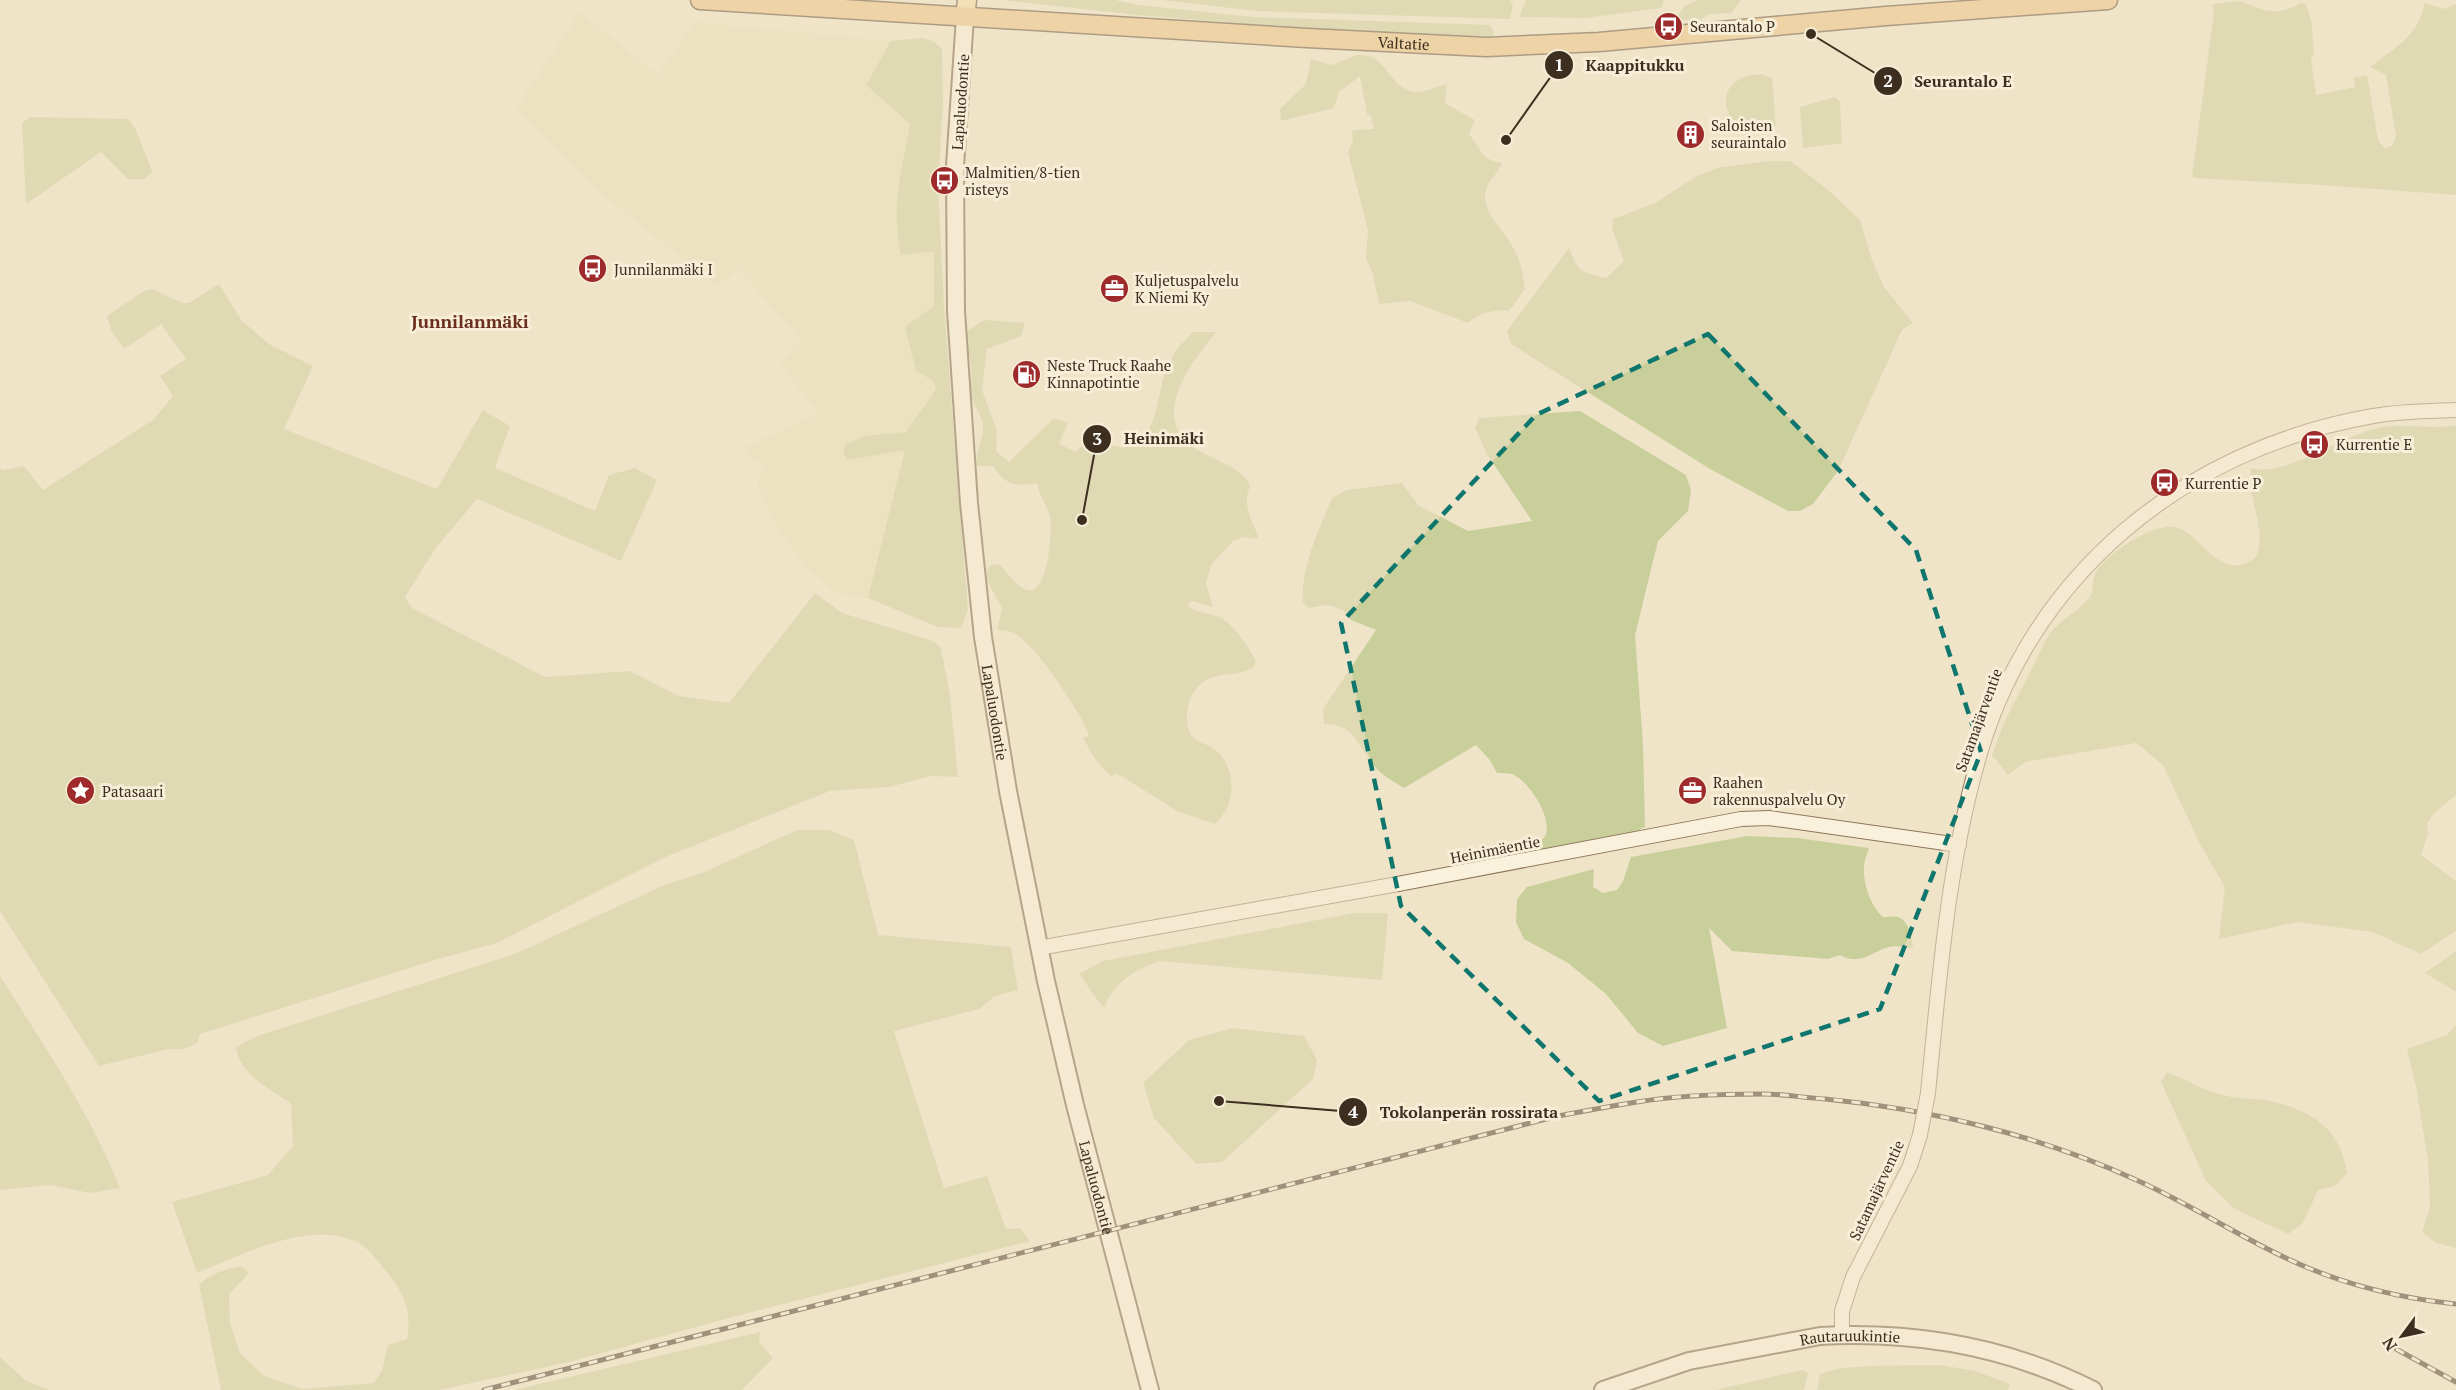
<svg xmlns="http://www.w3.org/2000/svg" width="2456" height="1390" font-family="'PT Serif',serif">
	<style>
		.farmland { fill: #e6deb5 }
		.green { fill: #c9cf9b }
		.lines { fill: none; stroke-linecap: round; stroke-linejoin: round }
		.tertiary-casing { stroke: #8d765c; stroke-width: 16 }
		.secondary-casing { stroke: #6f573f; stroke-width: 20 }
		.primary-casing { stroke: #5b4430; stroke-width: 21 }
		.trunk-casing { stroke: #5b4430; stroke-width: 21 }
		.tertiary { stroke: #faf1dc; stroke-width: 14 }
		.secondary { stroke: #faf1dc; stroke-width: 16 }
		.primary { stroke: #f3d9a0; stroke-width: 18 }
		.trunk { stroke: #eabe7c; stroke-width: 18 }
		.rail-casing { stroke: #3d2e20; stroke-width: 5 }
		.rail { stroke: #f7eed8; stroke-width: 3; stroke-dasharray: 9; stroke-linecap: butt }
		.tertiary-bridge-casing { stroke: #8d765c; stroke-width: 16; stroke-linecap: butt }
		.tertiary-bridge { stroke: #faf1dc; stroke-width: 14 }
		.marked { fill: none; stroke: #0f766e; stroke-width: 4.5; stroke-dasharray: 12 8; stroke-linejoin: round }
		.labels { text-anchor: middle; dominant-baseline: central; stroke-width: 6; stroke-linejoin: round; paint-order: stroke }
		.poi-label { font-size: 15px; fill: #3d2e20; stroke: #f7eed8; text-anchor: start }
		.street-label { font-size: 15px; fill: #3d2e20; stroke: #f7eed8 }
		.quarter-label { font-size: 18px; font-weight: bold; fill: #6b2e1e; stroke: #f7eed8 }
		.leader { fill: none; stroke: #3d2e20; stroke-width: 2 }
		.callout-dot { fill: #3d2e20; stroke: #f7eed8; stroke-width: 2 }
		.mark-label { font-size: 18px; text-anchor: middle; font-weight: bold; fill: #fff }
		.callout-label { font-size: 16px; text-anchor: middle; font-weight: bold; fill: #3d2e20; stroke: #f7eed8; stroke-width: 6; stroke-linejoin: round; paint-order: stroke }
	</style>
	<rect width="100%" height="100%" fill="#f0e4c8"/>
	<!-- farmland -->
	<path class="farmland" d="M580 12 658 75 694 22 891 41 866 85 910 124 897 193 934 251V307L906 327 936 389 906 432 865 436 905 449 868 598 836 593 805 566 779 531 759 488 757 480 763 472V466L750 459 744 447 819 414 779 363 801 340 738 269 717 286 603 195 516 108Z"/>
	<!-- green -->
	<path class="green" d="M1002 0H1115L1139 5 1253 17 1490 25 1494 32 1493 37 1335 31 1136 15Z
		M1163 0H1510L1513 5 1510 19 1256 11Z
		M1526 0H1664L1661 8 1586 18 1519 17Z
		M1697 0H1741L1731 13 1710 14 1699 20H1682L1678 15 1685 6Z
		M2240 1C2265 11 2276 17 2301 3L2306 4 2312 24 2314 56 2311 58 2316 95 2355 87 2354 78 2367 75 2378 140 2384 148 2392 146 2396 136 2386 75 2370 67C2393 49 2421 34 2424 3L2445 9 2456 4V195L2321 185 2194 178 2192 176 2214 12 2212 4Z
		M922 38 933 41 942 49 943 103 938 186 944 306 968 610 961 628 938 627 868 598 905 450 847 460 843 452 845 445 865 436 906 432 936 389 934 382 916 370 905 327 934 306V251L901 255C891 205 901 173 910 124L866 85 891 41Z
		M1357 55C1387 53 1386 83 1410 91 1422 96 1434 85 1447 85L1445 98 1446 104 1475 120 1469 134C1483 151 1480 159 1502 163 1498 175 1485 182 1485 196 1485 216 1506 232 1514 249 1521 262 1523 274 1525 289L1509 311C1493 309 1480 313 1468 323L1410 301 1379 304 1373 274 1366 258 1368 231 1348 152 1353 140 1352 130 1374 129 1371 116 1367 114 1360 76 1339 92 1334 108 1281 121 1280 109 1306 84 1311 59 1332 65Z
		M1761 74 1772 78 1776 126 1744 132C1725 119 1716 90 1742 78 1747 75 1755 75 1761 74Z
		M1835 97 1840 102 1842 143 1803 148 1800 107Z
		M30 117 128 119 135 128 152 171 145 179H128L101 152 26 204 22 123Z
		M1768 161H1790L1826 188 1860 220 1872 260 1884 287 1913 323 1902 330 1838 471 1813 504 1800 511H1788L1710 469 1511 344 1507 331 1569 248C1580 274 1579 271 1606 278L1624 261 1612 229 1613 219 1655 203 1697 176 1717 168Z
		M219 284 241 320 269 344 313 366 284 429 437 489 483 410 510 426 495 468 595 511 609 475 635 468 657 480 621 561 477 499 435 549 405 597 412 608 545 677 630 671 679 696 729 703 815 593 842 613 933 641 941 648 950 696 958 777 931 776 889 787 830 791 663 858 497 943 438 959 200 1034 197 1043 184 1049H169L99 1066 0 911V468L4 470 24 466 43 490 153 420 173 396 160 376 186 359 161 324 124 349 111 330 107 316 144 291 152 289 183 303H189Z
		M984 320 1025 323 1021 336 987 349 982 390 997 431 996 451 1009 462 1054 418 1068 423 1059 444 1076 452 1092 438C1101 441 1110 446 1119 447 1158 451 1156 394 1166 370 1169 364 1173 355 1177 349 1182 343 1188 339 1192 332H1216C1193 361 1151 412 1190 445 1199 452 1212 457 1223 463 1233 468 1246 474 1250 486 1242 504 1251 518 1258 536L1256 539 1243 537 1233 541 1211 565 1206 584 1213 607 1192 601 1187 604C1195 615 1213 612 1223 619 1237 629 1248 646 1256 661L1254 667C1236 679 1211 669 1196 689 1187 699 1184 721 1190 733 1195 743 1206 743 1213 748 1238 766 1237 807 1214 824L1177 811 1123 777 1115 774 1111 776C1098 765 1090 752 1083 737H1087L1089 734C1080 712 1033 639 1011 632 1007 630 1001 631 997 630L1002 608 987 580V570L992 564 1000 565C1007 572 1017 587 1027 590 1049 596 1052 530 1050 517 1047 505 1039 496 1037 483 1015 487 1005 485 993 466H977C974 453 984 439 983 425 982 415 975 408 972 399 968 388 973 377 971 366 970 355 966 344 964 333Z
		M1580 411 1686 475 1691 490 1688 511 1658 541 1635 635 1643 744 1645 827 1620 839 1509 855C1521 850 1541 846 1546 834 1552 817 1528 780 1512 774 1508 773 1502 773 1497 773L1489 759 1476 745 1404 788C1396 783 1387 778 1380 772 1360 754 1357 722 1324 724L1323 709 1376 630 1351 620 1344 611 1336 607 1326 605 1309 608 1303 603C1300 568 1319 530 1332 498L1347 490 1402 483 1418 505 1468 531 1532 521 1487 454 1475 428 1479 418Z
		M2456 425V795L2433 814 2427 824 2428 834 2421 855 2456 881V931L2421 954 2373 932 2297 922 2219 939 2225 887 2200 844 2163 765 2136 743 2025 762 2008 775 1992 755C1997 742 2001 729 2007 717 2016 698 2027 679 2036 660 2041 651 2045 640 2051 632 2061 619 2078 612 2088 599 2095 591 2091 582 2095 574 2105 554 2152 523 2175 527 2200 532 2219 582 2252 560 2270 548 2251 500 2250 482 2250 477 2251 473 2251 468 2286 478 2343 434 2382 427 2406 423 2432 430 2456 425Z
		M797 830H829L854 840 878 935 1011 947 1018 990 995 996 979 1009 894 1031 944 1188 987 1176 1006 1229 1020 1228 1030 1241 729 1318 569 1362 439 1390H221L199 1285C209 1274 228 1268 242 1266L249 1273 229 1294 230 1323 240 1353 264 1376 302 1389 373 1383 382 1371 388 1345 407 1339C412 1310 404 1293 386 1271 377 1260 367 1245 352 1240 304 1222 242 1255 197 1273L172 1202 268 1175 293 1146 291 1104C270 1089 239 1074 236 1047L257 1036 515 954 664 885 702 873Z
		M1747 836 1797 838 1869 848C1867 854 1864 861 1864 868 1863 884 1871 907 1883 917 1887 917 1895 916 1898 917 1909 921 1913 939 1913 948 1905 948 1895 945 1889 947 1870 952 1861 966 1840 955L1828 959 1732 951 1709 928 1727 1028 1663 1046 1638 1033 1606 994 1568 963 1524 939 1516 922 1517 899 1527 887 1594 869 1593 887 1603 893 1617 890 1623 881 1631 857Z
		M1354 913H1388L1382 980 1158 961C1132 973 1116 980 1104 1008 1094 997 1088 985 1079 974L1103 961Z
		M2456 951V992L2425 973Z
		M0 976C43 1044 90 1112 120 1188L90 1193 50 1185 0 1190Z
		M2456 1025V1248L2436 1243 2422 1232 2430 1207 2428 1160 2416 1087 2407 1049 2447 1035Z
		M1233 1028 1304 1036 1317 1060 1313 1079 1222 1162 1196 1164 1154 1118 1143 1083 1189 1040Z
		M2167 1072C2186 1080 2207 1092 2227 1096 2239 1099 2252 1098 2264 1100 2308 1108 2340 1126 2347 1173L2335 1186 2318 1190 2303 1223 2288 1234 2235 1209 2206 1181 2161 1082Z
		M760 1332 759 1342 773 1358 742 1390H514Z
		M0 1357 26 1381 50 1390H0Z
		M1940 1365 1975 1371 2010 1384 2008 1390H1817L1820 1375C1835 1363 1917 1366 1940 1365Z
		M1802 1370 1808 1373 1804 1390H1715Z"/>
	<g class="lines">
		<defs>
			<path id="tertiary" d="M1039 948 1398 884 1741 819 1769 818 1959 845
				M1928 1093C1939 983 1947 871 1977 764 2028 576 2183 449 2373 416 2400 411 2429 411 2456 410
				M1842 1335V1311L1853 1277 1910 1166 1920 1135"/>
			<g id="secondary">
				<path id="s1" d="M965 17 955 166 956 311 969 503 983 637 1008 791 1046 981 1075 1105 1150 1390"/>
				<path id="s2" d="M1603 1390 1689 1361 1820 1336C1915 1331 2008 1347 2093 1390"/>
			</g>
			<path id="primary" d="M965 17 967 0"/>
			<g id="trunk">
				<path id="s3" d="M700 0 1307 38 1486 47 1599 42 1886 16 2108 0"/>
			</g>
		</defs>
		<!-- tertiary casing -->
		<use href="#tertiary" class="tertiary-casing"/>
		<!-- secondary casing -->
		<use href="#secondary" class="secondary-casing"/>
		<!-- primary casing -->
		<use href="#primary" class="primary-casing"/>
		<!-- trunk casing -->
		<use href="#trunk" class="trunk-casing"/>
		<!-- tertiary -->
		<use href="#tertiary" class="tertiary"/>
		<!-- secondary -->
		<use href="#secondary" class="secondary"/>
		<!-- primary -->
		<use href="#primary" class="primary"/>
		<!-- trunk -->
		<use href="#trunk" class="trunk"/>
		<defs>
			<path id="rail" d="M2396 1349 2456 1382
				M484 1390 1558 1116C1584 1111 1611 1106 1637 1102 1679 1095 1722 1094 1764 1094 1784 1094 1805 1098 1825 1099 1930 1109 2038 1135 2134 1179 2187 1202 2236 1235 2288 1259 2341 1284 2398 1298 2456 1304"/>
		</defs>
		<!-- rail casing -->
		<use href="#rail" class="rail-casing"/>
		<!-- rail -->
		<use href="#rail" class="rail"/>
		<defs>
			<path id="tertiary-bridge" d="M1920 1135 1928 1093"/>
		</defs>
		<!-- tertiary-bridge casing -->
		<use href="#tertiary-bridge" class="tertiary-bridge-casing"/>
		<!-- tertiary-bridge -->
		<use href="#tertiary-bridge" class="tertiary-bridge"/>
	</g>
	<!-- marked area -->
	<path d="M0 0H2456V1390H0ZM1708 334 1916 550 1981 752 1880 1009 1599 1101 1401 906 1341 623 1536 415Z" fill="#f0e4c8" fill-opacity=".55" fill-rule="evenodd"/>
	<path class="marked" d="M1708 334 1916 550 1981 752 1880 1009 1599 1101 1401 906 1341 623 1536 415Z"/>
	<!-- icons -->
	<defs>
		<symbol id="bus-disc" viewBox="-11 -11 22 22"><circle r="9.5" fill="#9e2a2b" stroke="#f7eed8"/><path d="M-5-6H5V4H4V6H2V4H-2V6H-4V4H-5ZM-3.5-4V0h7V-4ZM-3.5 1.2v1.5H-2V1.2ZM2 1.2v1.5H3.5V1.2Z" fill="#fff"/></symbol>
		<symbol id="building-disc" viewBox="-11 -11 22 22"><circle r="9.5" fill="#9e2a2b" stroke="#f7eed8"/><path d="M-4-6H4V6H1V3H-1V6H-4ZM-2.5-4.3h1.7v1.8h-1.7ZM.8-4.3h1.7v1.8H.8ZM-2.5-1h1.7V.8h-1.7ZM.8-1h1.7V.8H.8Z" fill="#fff"/></symbol>
		<symbol id="office-disc" viewBox="-11 -11 22 22"><circle r="9.5" fill="#9e2a2b" stroke="#f7eed8"/><path d="M-6-3h4V-5.5h4V-3h4V5H-6ZM-1-4.5V-3h2v-1.5ZM-6 0V1H6V0Z" fill="#fff"/></symbol>
		<symbol id="fuel-disc" viewBox="-11 -11 22 22"><circle r="9.5" fill="#9e2a2b" stroke="#f7eed8"/><path d="M-5.5-6h7V0h2V4h1.3V-2.5L3-4.5l.8-.8L6-3V5H2.5V1h-1V6h-7ZM-4.2-4.7v3.2H.2V-4.7Z" fill="#fff"/></symbol>
		<symbol id="sight-disc" viewBox="-11 -11 22 22"><circle r="9.5" fill="#9e2a2b" stroke="#f7eed8"/><path d="M0-6L1.8-2.2L6-1.7L2.9 1.2L3.7 5.4L0 3.3L-3.7 5.4L-2.9 1.2L-6-1.7L-1.8-2.2Z" fill="#fff"/></symbol>
	</defs>
	<g fill-rule="evenodd">
		<use href="#bus-disc" x="1652" y="10" width="33" height="33"/>
		<use href="#building-disc" x="1674" y="118" width="33" height="33"/>
		<use href="#bus-disc" x="928" y="164" width="33" height="33"/>
		<use href="#bus-disc" x="576" y="252" width="33" height="33"/>
		<use href="#office-disc" x="1098" y="272" width="33" height="33"/>
		<use href="#fuel-disc" x="1010" y="358" width="33" height="33"/>
		<use href="#bus-disc" x="2298" y="428" width="33" height="33"/>
		<use href="#bus-disc" x="2148" y="466" width="33" height="33"/>
		<use href="#sight-disc" x="64" y="774" width="33" height="33"/>
		<use href="#office-disc" x="1676" y="774" width="33" height="33"/>
	</g>
	<g class="labels">
		<!-- poi labels -->
		<g class="poi-label">
			<text x="1690" y="26">Seurantalo P</text>
			<text x="1711" y="125">Saloisten<tspan x="1711" dy="17">seuraintalo</tspan></text>
			<text x="965" y="172">Malmitien/8-tien<tspan x="965" dy="17">risteys</tspan></text>
			<text x="614" y="269">Junnilanmäki I</text>
			<text x="1135" y="280">Kuljetuspalvelu<tspan x="1135" dy="17">K Niemi Ky</tspan></text>
			<text x="1047" y="365">Neste Truck Raahe<tspan x="1047" dy="17">Kinnapotintie</tspan></text>
			<text x="2336" y="444">Kurrentie E</text>
			<text x="2185" y="483">Kurrentie P</text>
			<text x="1713" y="782">Raahen<tspan x="1713" dy="17">rakennuspalvelu Oy</tspan></text>
			<text x="102" y="791">Patasaari</text>
		</g>
		<!-- street labels -->
		<g class="street-label">
			<text stroke="none"><textPath href="#s3" startOffset="705">Valtatie</textPath></text>
			<text transform="translate(960 102) rotate(-86)">Lapaluodontie</text>
			<text stroke="none"><textPath href="#s1" startOffset="698">Lapaluodontie</textPath></text>
			<text transform="translate(1978 720) rotate(-70)">Satamajärventie</text>
			<text transform="translate(1495 849) rotate(-11)">Heinimäentie</text>
			<text stroke="none"><textPath href="#s1" startOffset="1184">Lapaluodontie</textPath></text>
			<text transform="translate(1876 1190) rotate(-65)">Satamajärventie</text>
			<text stroke="none"><textPath href="#s2" startOffset="254">Rautaruukintie</textPath></text>
		</g>
		<!-- quarter labels -->
		<g class="quarter-label">
			<text x="470" y="321">Junnilanmäki</text>
		</g>
	</g>
	<!-- callouts -->
	<path class="leader" d="M1506 140L1559 65M1811 34L1888 81M1082 520L1097 439M1219 1101L1353 1112"/>
	<g class="callout-dot">
		<circle cx="1506" cy="140" r="6"/>
		<circle cx="1811" cy="34" r="6"/>
		<circle cx="1082" cy="520" r="6"/>
		<circle cx="1219" cy="1101" r="6"/>
		<circle cx="1559" cy="65" r="15"/>
		<circle cx="1888" cy="81" r="15"/>
		<circle cx="1097" cy="439" r="15"/>
		<circle cx="1353" cy="1112" r="15"/>
	</g>
	<g class="mark-label">
		<text x="1559" y="71">1</text>
		<text x="1888" y="87">2</text>
		<text x="1097" y="445">3</text>
		<text x="1353" y="1118">4</text>
	</g>
	<g class="callout-label">
		<text x="1635" y="71">Kaappitukku</text>
		<text x="1963" y="87">Seurantalo E</text>
		<text x="1164" y="444">Heinimäki</text>
		<text x="1469" y="1118">Tokolanperän rossirata</text>
	</g>
	<!-- north arrow -->
	<g transform="translate(2402 1336) rotate(237)" stroke="#f7eed8" stroke-width="4.5" paint-order="stroke">
	<path d="M0-4.5L10 22L0 15L-10 22Z" fill="#3d2e20"/>
	<text y="-9" font-size="16" font-weight="bold" text-anchor="middle" fill="#3d2e20">N</text>
	</g>
</svg>
